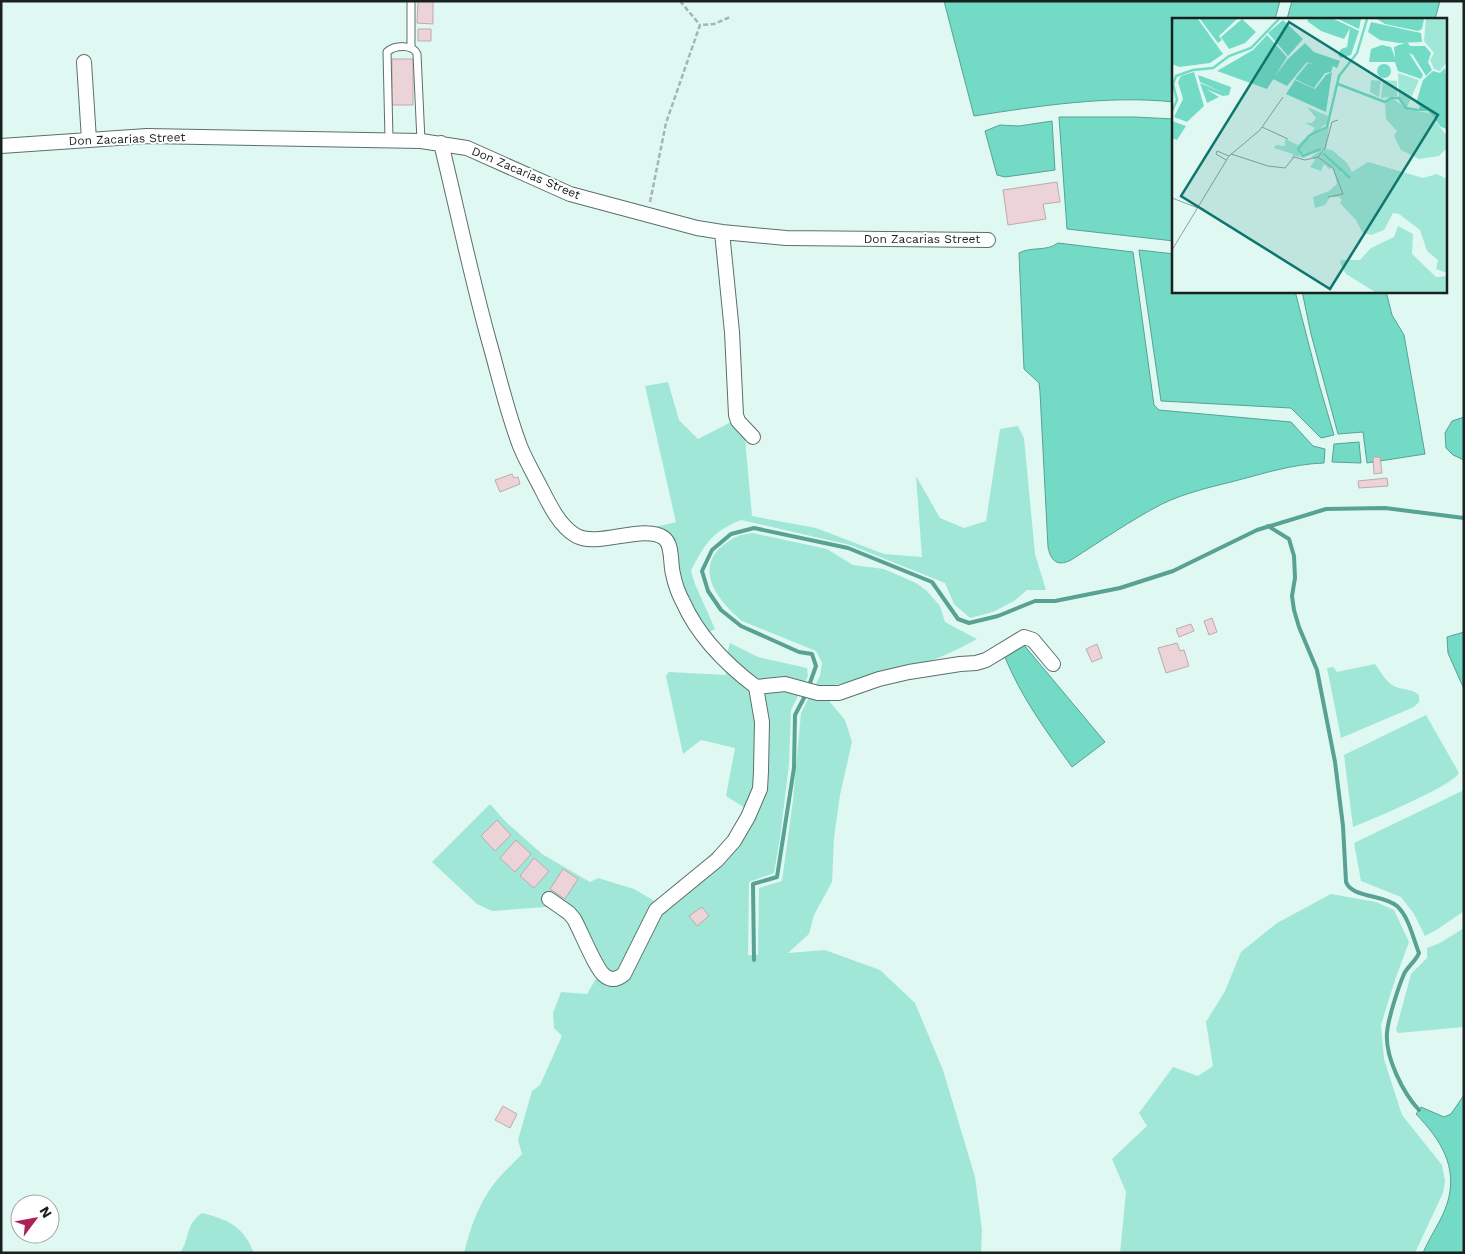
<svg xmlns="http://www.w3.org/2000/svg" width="1465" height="1254" font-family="'Work Sans',sans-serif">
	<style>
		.green { fill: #a1e7d7 }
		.water { fill: #72dac5; stroke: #57a293 }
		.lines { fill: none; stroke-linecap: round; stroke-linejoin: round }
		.stream { stroke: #57a293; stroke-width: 4 }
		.building { fill: #ebd3d7; stroke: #c0a9ad }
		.lane-casing { stroke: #5a706b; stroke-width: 9 }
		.street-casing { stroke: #5a706b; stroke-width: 16 }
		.path { stroke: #a3b7b2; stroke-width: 2.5; stroke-dasharray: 5 2.5; stroke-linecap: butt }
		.lane { stroke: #fff; stroke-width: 7 }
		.street { stroke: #fff; stroke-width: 14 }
		.labels { text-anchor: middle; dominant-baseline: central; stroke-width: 4; stroke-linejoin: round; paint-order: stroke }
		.street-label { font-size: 12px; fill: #18211f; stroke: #fff }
		.inset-river { fill: none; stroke: #72dac5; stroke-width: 2.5 }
		.inset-road { fill: none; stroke: #90a29e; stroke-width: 1 }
		.view { fill: #0f766e; fill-opacity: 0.15; stroke: #0f766e; stroke-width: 2.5 }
		.inset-edge { fill: none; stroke: #18211f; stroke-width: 2.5 }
	</style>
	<rect width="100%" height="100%" fill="#e0f8f2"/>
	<!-- green -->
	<path class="green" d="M668 382 679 420 698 439 743 416 752 516 816 528 884 554 922 557 916 476 940 518 964 528 986 521 1000 429 1018 426 1024 438 1035 554 1046 590H1027L1014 601 993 612 970 618 954 604 945 583 850 545 741 520C712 532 705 543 691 571L695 584 715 629 707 633 683 591 674 544 635 532 676 522 645 386Z
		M753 533 827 549 853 565 884 569 916 583 927 591 940 606 945 622 977 639C966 645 954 651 943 656 907 670 871 678 834 685L830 702 845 720 852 742 840 795 834 838 832 882 814 915 809 934 788 953 825 950 880 970 915 1003 943 1070 975 1177 982 1230 981 1253H464C470 1229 478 1205 493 1185 501 1174 513 1164 522 1154L518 1140 532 1091 540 1085 562 1036 554 1028 553 1013 561 992 587 994 597 977 596 962 560 908 545 907 492 911 477 904 432 862 490 804 506 822 542 854 590 882 598 878 634 889 656 902 673 892 715 850 726 853 753 813 726 796 735 748 701 740 683 754 666 676 669 672 726 675V657L730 643 758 657 807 668 808 676 791 710 789 764 780 838 774 873 749 882 748 955H758L759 888 782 881 793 800 801 713 820 676 822 663 816 651 742 621C713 597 690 562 734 538 739 535 747 534 753 533Z
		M1375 664C1381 672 1386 683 1396 687 1405 690 1412 689 1419 695V702L1414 707 1341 738 1327 668 1333 667 1337 672Z
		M1426 715 1459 773C1452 786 1371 820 1353 827L1344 755Z
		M1464 790V911L1438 929 1425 936 1414 914 1401 897 1361 881 1354 843Z
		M1331 894 1376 902 1394 910 1409 942 1395 980 1381 1025 1384 1059 1402 1115 1442 1165 1445 1181 1443 1193 1415 1253H1120L1126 1192 1112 1159 1147 1126 1139 1113 1173 1067 1198 1076 1213 1066 1206 1022 1225 991 1241 952 1277 923Z
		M1464 928V1027L1398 1033 1396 1030 1411 974 1427 958V948L1440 943Z
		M202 1213C229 1220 243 1226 254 1253H180C191 1237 184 1226 202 1213Z"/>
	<!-- water -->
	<path class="water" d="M944 1H1280L1275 19H1174V102C1108 95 1039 106 974 116Z
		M1292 1H1440L1435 19H1287Z
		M1059 117H1135L1174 119V241L1067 229Z
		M1052 121 1055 170 1005 177 997 175 985 131 1000 125 1019 126Z
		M1058 243 1133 252 1154 405 1159 410 1291 422 1313 446 1325 449 1324 463C1292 464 1262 474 1231 482 1207 488 1185 493 1162 504 1131 520 1101 541 1071 560 1057 567 1051 561 1048 547L1040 392 1039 383 1024 369 1019 253C1032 246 1046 252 1058 243Z
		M1139 250 1174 254V291H1295L1319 384 1334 435 1321 438 1291 408 1161 401Z
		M1302 291H1386L1392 315 1404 335 1425 454 1367 463 1363 432 1338 434 1311 334Z
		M1464 417V460L1453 455 1446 448 1445 433 1452 421Z
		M1359 442 1361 463 1332 462 1334 444Z
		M1464 632V689L1448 653 1447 637Z
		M1023 644 1105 742 1072 767C1045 729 1022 699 1004 655Z
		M1464 1095V1253H1423C1430 1236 1442 1220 1447 1204 1459 1167 1440 1139 1416 1114L1421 1107 1444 1117 1451 1114Z"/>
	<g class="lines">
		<!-- stream -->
		<path class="stream" d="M1268 526 1289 539 1294 556 1295 578 1292 596 1294 610 1299 627 1317 670 1335 762 1343 826 1346 882C1352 898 1383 894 1397 906 1409 917 1413 938 1419 953 1416 961 1408 966 1404 974 1398 988 1388 1019 1387 1033 1385 1057 1403 1093 1419 1110
			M754 960 753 884 777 877 794 768 795 715 806 694 816 666 812 654 799 652 741 626 721 610 708 591 702 571 712 550 731 534 754 528 848 548 932 582 958 619 969 623 998 616 1035 601H1055L1120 588 1173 571 1257 530 1326 509 1385 508 1464 518"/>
	</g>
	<!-- building -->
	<path class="building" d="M418 1H433V24L417 23Z
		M418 29H431V41H418Z
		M392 59H413V105H392Z
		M1057 182 1060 202 1043 204 1046 219 1008 225 1003 190Z
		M1373 457H1380L1382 473 1374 474Z
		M512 474 514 478 518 477 520 484 500 492 495 480Z
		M1387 478 1388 486 1359 488 1358 481Z
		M1212 618 1217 632 1209 635 1204 621Z
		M1191 624 1194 631 1179 637 1176 629Z
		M1177 643 1180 651 1184 650 1189 666 1166 673 1158 648Z
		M1097 644 1102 658 1092 662 1086 649Z
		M497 820 511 835 495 851 481 836Z
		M516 840 531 854 515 872 500 858Z
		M534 858 549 871 534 888 520 876Z
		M563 869 578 879 565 899 550 889Z
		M702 907 709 916 697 926 689 916Z
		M503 1106 517 1114 510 1128 495 1120Z"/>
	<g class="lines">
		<defs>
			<path id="lane" d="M411 47V1
				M389 139 387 52C395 45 413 44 417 54L421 141"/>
			<path id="street" d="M84 62 89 140
				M441 143C457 209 471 276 489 341 499 376 507 412 520 446 526 461 535 476 542 490 550 506 560 526 575 535 597 549 644 523 664 538 673 545 670 563 673 574 675 584 678 593 683 602 698 636 727 665 756 687L785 684 818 693H839L879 679 909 672 960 664 976 663 986 660 1024 637 1033 640 1053 664
				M1 146 147 136 421 141 467 148 570 194 697 228 722 232 786 238 988 240
				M722 232 732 332 736 415 738 421 753 437
				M549 899 569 913 574 919C581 931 596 970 605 976 612 981 618 979 624 974L656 910 717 860 734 841 748 817 760 789 761 771 762 722 756 687"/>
		</defs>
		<!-- lane casing -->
		<use href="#lane" class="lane-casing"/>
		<!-- street casing -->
		<use href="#street" class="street-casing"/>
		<!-- path -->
		<path class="path" d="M680 1 700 25
			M650 202 666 123 700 25 714 24 730 17"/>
		<!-- lane -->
		<use href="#lane" class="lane"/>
		<!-- street -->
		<use href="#street" class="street"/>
	</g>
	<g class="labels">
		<!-- street labels -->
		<g class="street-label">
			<text transform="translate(127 139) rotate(-2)">Don Zacarias Street</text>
			<text transform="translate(526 173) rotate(23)">Don Zacarias Street</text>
			<text x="922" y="239">Don Zacarias Street</text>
		</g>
	</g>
	<!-- overview -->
	<g transform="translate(1172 18)">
		<rect width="275" height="275" fill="#e0f8f2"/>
		<path d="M254 1H275V44L268 53 262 51 258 42 262 35 252 23ZM226 55 247 62 235 89 227 79ZM199 62 209 63 207 79 198 74ZM211 62 225 63V78L209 80ZM220 80 237 92 257 95 275 118V130L267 138 247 141 229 132 222 118 225 113 214 101 213 86ZM135 89 156 98 155 105 126 129 128 138 136 140 123 138 119 142 121 136 102 130 104 127 113 128V121L126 127 140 114 143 110 133 105H140L144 100ZM157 109 154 131 160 132 175 145 180 154 196 144 251 160 265 156 275 161V255L264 251 266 242 255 233 248 212 227 196 221 195 212 212 199 217 190 214 184 202 168 185 170 182 167 179H158L153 187 143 190 141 179 157 173 165 166 161 149 157 151 152 146 149 153 138 149 143 142 139 139 149 132 152 137 170 151 169 155 178 159 148 130 137 136 128 135V128L135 121ZM226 208 241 216 240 236 264 259 275 258V274H203L174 256 168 245 169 242H188L199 230 222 219Z" fill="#a1e7d7"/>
		<path d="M0 1H26L51 36 38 45 7 49 0 46ZM28 1H65L47 18 50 22 46 25ZM70 1 84 14 73 25 57 31 49 19ZM137 1H162L187 13 179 37 169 40 166 37 169 31 175 29 178 10 172 21 149 13 135 3ZM166 1H189L187 11ZM205 1H252L250 11 246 13 213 6ZM111 2 131 21 116 38 96 15ZM199 4 249 15 250 24 227 25 208 22 196 14ZM95 17 115 39 95 71 45 53 81 32ZM235 24 238 28H253L259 35 256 44 260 52 254 58 241 37 237 35 251 57 249 61 226 53 223 44H197L199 31 210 27 219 29 223 40 222 29ZM133 25 142 34 168 43 165 50 161 48 159 54 153 55 142 70 123 61 136 45 143 47 135 44 115 68 101 61 115 42ZM205 53a7 7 0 1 1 14 0a7 7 0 1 1-14 0ZM273 50 275 64V111L269 109 256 93H246L248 88 244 85 251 62 261 53 268 55ZM22 54 32 88 15 104 2 99 11 81 6 64 9 58ZM160 54 154 94 114 76 123 62 143 71 154 57ZM26 57 59 69 57 77 51 78 34 71 47 79 35 85 28 65 54 76 28 64ZM0 103 14 108 5 122 0 120Z" fill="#72dac5"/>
		<path class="inset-river" d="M166 66 213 84 219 80H227L234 90 246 92M0 93 5 82 1 66 4 58 21 52 41 50 57 38 79 30 107 1M149 131 131 138 126 131 137 118 155 109 167 58 185 35 195 1M151 135 178 160"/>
		<path class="inset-road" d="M90 109 116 121M59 136 96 148 113 150 122 139 133 142 146 139 153 130 160 104 166 102M146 139 161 150 171 176 156 179M54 142 44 136 45 133 57 138M0 180 26 190M0 232 57 138 88 112 111 79"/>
		<path class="view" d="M117 4 266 97 158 271 9 178Z"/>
		<rect width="275" height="275" class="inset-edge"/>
	</g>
	<!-- border -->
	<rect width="1465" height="1254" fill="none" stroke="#18211f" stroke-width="5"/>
	<!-- north arrow -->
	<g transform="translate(35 1219) rotate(58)"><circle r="24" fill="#ffffff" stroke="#a3a6a5"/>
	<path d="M0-4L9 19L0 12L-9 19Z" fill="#af2055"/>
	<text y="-8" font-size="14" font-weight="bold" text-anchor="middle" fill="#18211f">N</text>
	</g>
</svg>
